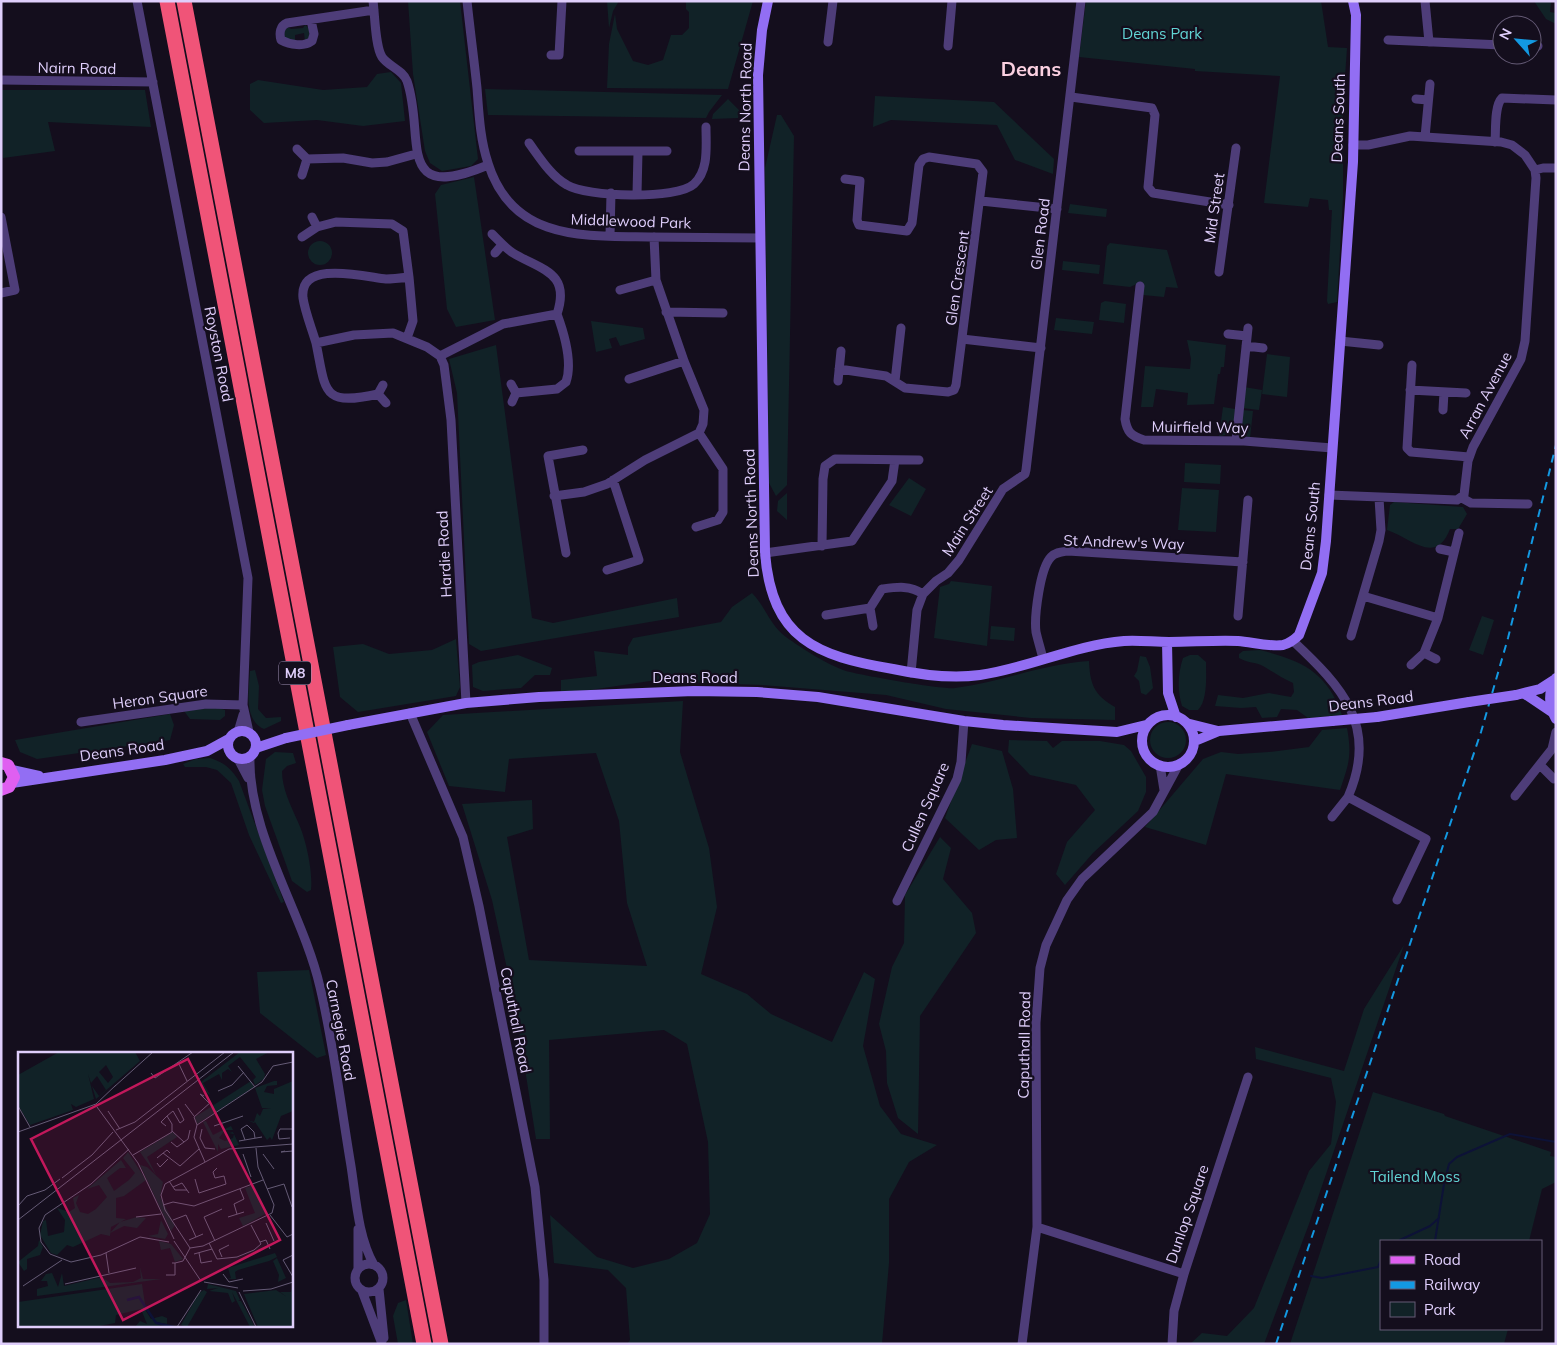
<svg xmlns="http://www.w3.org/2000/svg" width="1557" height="1345" font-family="Mulish,sans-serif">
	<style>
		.green { fill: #112227 }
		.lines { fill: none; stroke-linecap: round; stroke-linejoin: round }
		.stream { stroke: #0d1237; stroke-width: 2 }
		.street { stroke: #4e3d79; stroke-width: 9 }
		.secondary { stroke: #926ef3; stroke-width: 10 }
		.primary { stroke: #df5ff1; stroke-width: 12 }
		.highway { stroke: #f05478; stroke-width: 15 }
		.rail { stroke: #1399e2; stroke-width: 2; stroke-dasharray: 8 6; stroke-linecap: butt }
		.secondary-bridge { stroke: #926ef3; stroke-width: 10 }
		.labels { text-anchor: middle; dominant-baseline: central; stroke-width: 4.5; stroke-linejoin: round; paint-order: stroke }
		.shield { fill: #140e1d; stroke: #a294b8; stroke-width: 1 }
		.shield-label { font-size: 14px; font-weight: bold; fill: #dfcefb }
		.park-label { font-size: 15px; fill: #61d4d4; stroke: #140e1d }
		.street-label { font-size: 15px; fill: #dfcefb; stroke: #140e1d }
		.district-label { font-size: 20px; font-weight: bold; fill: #fbd0e1; stroke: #140e1d }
		.inset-river { fill: none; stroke: #0d1237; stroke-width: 2.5 }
		.inset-road { fill: none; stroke: #655b76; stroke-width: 1 }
		.view { fill: #c2185b; fill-opacity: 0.15; stroke: #c2185b; stroke-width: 2.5 }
		.inset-edge { fill: none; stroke: #dfcefb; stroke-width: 2.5 }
	</style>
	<rect width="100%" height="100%" fill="#140e1d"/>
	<!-- green -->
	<path class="green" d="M408 1H460L478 159 471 166 442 171 430 163 425 151 413 74Z
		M607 1H619L613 11 609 28Z
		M686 1H753L728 89 607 88 609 44 615 14 617 29 633 61 648 65 663 60 671 35H682L689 28V12L686 9Z
		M1086 1H1321L1328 47 1347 48 1345 77 1343 78V198L1337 302 1328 304 1327 301 1332 210H1329L1328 200 1310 198 1308 207 1264 203 1280 76 1195 71V69L1079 57Z
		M1534 1H1551L1550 12 1556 13V24L1546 19Z
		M305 25 309 28 310 38 305 41 304 33 295 35V42L286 40C283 35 283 31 288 27L291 29 303 28Z
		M391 72 401 83 405 121 363 126 317 120 264 123 250 110V84L258 80 323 90 367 87 377 74Z
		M485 89 722 95 709 112 706 118 488 115Z
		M1 90H145L151 127 48 122 55 151 3 158Z
		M875 96 994 102 1054 159 1053 174 1015 160 997 125 891 120 873 127Z
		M728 99 739 110 738 118 712 119 713 114Z
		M777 115H781L794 136 787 485 776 496 769 483 765 168Z
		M474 177 495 320 456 327 447 309 435 194 441 185Z
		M1070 204 1107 209 1106 217 1068 213Z
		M308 253a12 12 0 1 1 24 0a12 12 0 1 1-24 0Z
		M1110 243 1167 250 1178 288 1166 287 1164 297 1143 295 1139 283 1130 287 1103 284 1107 246Z
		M1063 261 1100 265 1099 274 1062 270Z
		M1105 301 1126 304 1124 323 1099 320 1101 303Z
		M1056 318 1094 322 1092 334 1054 330Z
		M591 321 643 328 645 339 620 346 616 337 609 339 612 348 596 352Z
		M1187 340 1226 345 1224 367H1221L1220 374H1218L1214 404 1187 405 1188 393 1156 389 1153 407H1141L1145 366 1190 369 1191 359Z
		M496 345 532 618 553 623 677 598 679 617 481 651 469 644 457 393 449 359Z
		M1267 354 1290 357 1287 397 1262 394Z
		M1244 387 1262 390 1259 410 1242 408Z
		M1223 407 1235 409C1234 421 1235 436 1219 436Z
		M1242 410 1253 411 1250 438 1240 432Z
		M1185 463 1221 465 1220 484 1184 482Z
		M909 478 926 489 911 516 889 505Z
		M1182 488 1219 490 1216 532 1178 530Z
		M787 493V520L777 511 778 501Z
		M1394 502 1463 507 1467 514 1458 529H1450C1436 566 1411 538 1387 530L1390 505Z
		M951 581 992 586 987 646 934 638 940 587 949 584Z
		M752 593C765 606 770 625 786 637 801 648 828 665 846 671 860 675 943 690 955 688 1001 682 1043 664 1089 661 1090 684 1094 695 1115 707V720L1031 718 946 709 886 695 762 685 650 681 590 690 561 692V680L597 676 594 651 628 655V647L633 638 721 622 732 607Z
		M1482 616 1494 620 1483 655 1469 650Z
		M991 626 1015 628 1014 641 990 639Z
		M456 639 460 687 456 696 358 712 340 697 333 647 363 644 389 654 432 650Z
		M1260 650C1303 661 1327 672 1342 715L1308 718 1297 710 1281 709 1277 717 1262 718 1256 707 1241 708 1215 706 1218 695 1243 698 1269 693 1291 697 1294 692 1293 683C1282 678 1273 672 1263 666 1256 662 1247 663 1239 658V654L1243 651Z
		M518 655 552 668 550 675H535L521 688 483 691 473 687 472 665 479 662Z
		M1190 655H1198L1206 662C1206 675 1208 700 1198 710H1189L1182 706C1177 690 1178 673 1183 658Z
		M1140 656 1146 657 1150 667 1153 688 1146 695 1141 693 1139 681 1134 676 1137 671Z
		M255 670 259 686 258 709 266 718 281 717V721L264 729C243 720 249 689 250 671Z
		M683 701 680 752 709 848 717 907 701 974 747 994 771 1014 832 1042 864 972 875 979 863 1046 880 1106 901 1134 937 1145 909 1162 889 1199V1263L882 1344H627L630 1340 626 1288 608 1270 554 1263 550 1215 597 1257 633 1268 669 1259 697 1243 710 1214 708 1142 687 1044 664 1030 549 1040 550 1139H536L515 1005 492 900 462 804 532 800 533 829 507 837 529 960 647 966 627 903 619 821 596 753 509 759 505 792 449 786 427 732 443 715Z
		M215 707 225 710V716L220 720 190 719 184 711Z
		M170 714 174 725 170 740 37 759 20 752 15 740Z
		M1150 740a18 18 0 1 1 36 0a18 18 0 1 1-36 0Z
		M1347 728C1352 755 1349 764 1340 790L1226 774 1206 845 1145 827 1203 759 1221 752 1238 754 1269 752 1309 747 1322 730Z
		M1009 740 1047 741 1053 748 1062 741H1100L1124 745 1131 751 1146 777V792L1138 811 1093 853 1065 885 1056 874 1067 842 1095 810 1076 785 1030 775 1008 752Z
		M972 744 1002 751 1013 789 1017 838 996 840 979 850 945 818Z
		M275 752 293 753 296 763 287 766 282 771C282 789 291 806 298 822 306 839 313 872 311 890L307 892 292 881 265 806 262 790 266 759Z
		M210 758C223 762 231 768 239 781L284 902 281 903 249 835 231 783 217 770 206 767H185L183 764 196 759Z
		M940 837 951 848 943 879 972 913 976 933 920 1016 918 1134 898 1118 887 1083 886 1051 879 1024 892 967 904 943 905 895Z
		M1404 945 1309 1224 1264 1344H1190L1202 1333 1227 1336 1254 1308 1309 1171 1331 1144 1336 1102 1331 1078 1256 1059 1255 1047 1344 1071 1364 1009Z
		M309 970 326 1055 317 1058 260 1013 257 972Z
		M1373 1092 1444 1114 1445 1116 1551 1152 1550 1156 1556 1157V1182L1542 1189 1529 1241H1381V1329H1508L1504 1344H1290Z
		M406 1300 413 1344H398L393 1316 398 1303Z"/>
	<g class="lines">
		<!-- stream -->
		<path class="stream" d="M1400 1240 1430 1226 1439 1218
			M1435 1241 1444 1184 1449 1164 1457 1157 1510 1134 1556 1142
			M1311 1276 1322 1278 1378 1267 1381 1260"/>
		<!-- street -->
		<path class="street" d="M137 1 248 578 243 705 249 732
			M373 1C375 15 375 46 382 57 388 66 403 70 407 81 426 136 393 205 488 165
			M467 1C470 30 474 59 477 88 479 114 480 139 488 163 512 241 584 236 649 237 686 237 723 238 760 238
			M1425 1 1429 42
			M311 20 314 34 312 41C304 47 290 45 281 40 279 33 280 26 287 23L374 10
			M1388 40 1502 45
			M828 42 833 1
			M948 46 952 1
			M1532 46H1538
			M551 55H559L562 1
			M1 80 153 82
			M1071 97 1152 108 1155 115 1148 187 1153 193 1229 205
			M1416 99 1428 100
			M1425 137 1430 84
			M1495 142C1496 130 1494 106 1502 98L1556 100
			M529 143C540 158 551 176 567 185 586 197 677 200 694 184 709 170 706 147 706 127
			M297 149 307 159
			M579 151H667
			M1535 170 1543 168H1556
			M302 175 307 159 343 158 372 163 387 162 416 154
			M637 194 638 152
			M981 201 1057 209
			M1 217 15 290 1 293
			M312 217 317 227
			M610 236 611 193
			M302 237 317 227 336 222 392 224 403 231 409 277C401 278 393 279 386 279 366 277 299 259 303 298 305 312 312 329 316 343
			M495 253 502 245
			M1219 272 1236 148
			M1140 286 1125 419C1127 432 1131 436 1144 440L1244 441 1332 448
			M620 290 656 280
			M666 312 723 313
			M1228 334 1247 336
			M407 338 413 321 409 277
			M962 339 1041 348
			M1340 341 1379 345
			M1246 346 1263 348
			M440 356 503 324 557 314C571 272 541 270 513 253 505 248 499 241 492 234
			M1412 365 1407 448 1411 452 1469 457
			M839 369 886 376 905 388 948 392 954 390 956 385 983 172 977 164 929 157 923 159 919 165 912 223 907 231 859 225 857 220 860 181 845 179
			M629 379 684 361
			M838 381 841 351
			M895 381 901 328
			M511 384 516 393
			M383 385 378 394C321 407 326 391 316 343L354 335 393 333 427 347 440 356 444 365 451 420 466 703
			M1410 390 1466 393
			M378 394 386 403
			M512 402 516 393 557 389 566 382C573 362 564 333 557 314
			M1443 410 1444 392
			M1236 441 1248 328
			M1329 495 1457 500 1464 495 1468 461 1473 447 1521 359 1525 341 1536 178 1535 170 1525 155 1512 145 1501 142 1410 136 1368 145H1353
			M554 496 584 492 607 484 645 460 699 433 703 424 704 410 684 361 656 280 654 237
			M1462 498 1471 503 1528 504
			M696 527 718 520 723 512V469L699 433
			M822 546 823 479 825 466 835 459 919 460
			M1440 549 1454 552
			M566 553 548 456 583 450
			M765 553 852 541 892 481 895 460
			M607 570 639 560 613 480
			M1363 596 1438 618 1459 533
			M870 608 873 626
			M826 615 870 608 882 589C897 587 910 585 923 594
			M1238 616 1248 500
			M1351 636 1379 541 1381 530 1379 498
			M1293 641C1342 687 1379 726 1348 797
			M1424 653 1436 659
			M1043 659C1041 650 1038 641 1036 632 1034 617 1040 568 1051 557 1056 552 1061 552 1068 551L1243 562
			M1411 665 1424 653 1438 618
			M911 673 917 610 923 594 936 581 948 573 959 560 1003 489 1025 474 1026 470 1081 1
			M410 713 463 837 479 906 535 1187 544 1280V1344
			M81 722 206 704 243 705
			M238 732 243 715
			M1556 746 1552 749 1556 732
			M250 757C248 834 303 913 320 987 334 1046 341 1107 351 1166 356 1198 358 1237 374 1265
			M238 759 248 778
			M1160 765 1164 790
			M1541 766 1554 779
			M1515 796 1552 749
			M1332 817 1348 797 1426 839 1397 900
			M897 901 957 779 961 762 964 721
			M1037 1227 1184 1274
			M358 1229V1269
			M355 1278a14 14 0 1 1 28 0a14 14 0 1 1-28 0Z
			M379 1289 384 1338
			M362 1291 382 1344
			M1022 1344 1037 1227 1036 1023 1040 968 1046 945 1067 900 1082 879 1153 812 1179 764
			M1172 1344 1174 1311 1184 1274 1248 1077"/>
		<!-- secondary -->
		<path class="secondary" d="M768 1 762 30 758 75 765 553C772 639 816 656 893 669 921 675 951 679 980 675 1029 668 1074 645 1124 641 1139 640 1154 642 1169 642 1192 642 1215 640 1238 641 1252 642 1268 647 1283 645 1290 643 1294 640 1299 635L1322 573 1326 541 1353 162 1356 15 1353 1
			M1167 642 1168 693 1176 717
			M1556 678C1548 692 1548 705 1556 719
			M1525 694 1552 712
			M1516 695 1540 689 1554 680
			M1142 741a26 26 0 1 1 52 0a26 26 0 1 1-52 0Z
			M1377 717 1469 702
			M1190 724 1218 731
			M348 725 466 703 539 697 694 691 757 692 818 697 964 721 1003 725 1117 732 1146 725
			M228 745a14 14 0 1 1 28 0a14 14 0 1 1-28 0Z
			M1195 741 1219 731 1332 721
			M256 748 286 738
			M12 770 39 776
			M12 783 165 760 207 751 229 739"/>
		<!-- primary -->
		<path class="primary" d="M1 763 8 765 14 777 9 787 1 790"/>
		<!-- highway -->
		<path class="highway" d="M167 1 424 1344
			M184 1 441 1344"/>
		<!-- rail -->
		<path class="rail" d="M1276 1344 1481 732 1508 638 1556 445"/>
		<!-- secondary-bridge -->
		<path class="secondary-bridge" d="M1469 702 1516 695
			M1332 721 1377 717
			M286 738 348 725"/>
	</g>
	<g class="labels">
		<!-- shield labels -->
		<rect class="shield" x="279" y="661.5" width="32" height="23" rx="4"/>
		<g class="shield-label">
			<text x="295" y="673">M8</text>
		</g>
		<!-- park labels -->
		<g class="park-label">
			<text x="1162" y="33">Deans Park</text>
			<text x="1415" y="1176">Tailend Moss</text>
		</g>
		<!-- street labels -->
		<g class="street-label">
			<text transform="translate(77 68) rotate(1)">Nairn Road</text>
			<text transform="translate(745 107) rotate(-89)">Deans North Road</text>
			<text transform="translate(1338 118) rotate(-88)">Deans South</text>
			<text transform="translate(1214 208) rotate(-82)">Mid Street</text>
			<text transform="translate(631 221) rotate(2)">Middlewood Park</text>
			<text transform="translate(1040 234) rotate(-83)">Glen Road</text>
			<text transform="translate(957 278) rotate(-82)">Glen Crescent</text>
			<text transform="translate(219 354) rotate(79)">Royston Road</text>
			<text transform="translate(1485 395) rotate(-62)">Arran Avenue</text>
			<text transform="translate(1200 427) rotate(1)">Muirfield Way</text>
			<text transform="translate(751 513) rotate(-92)">Deans North Road</text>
			<text transform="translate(967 521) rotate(-57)">Main Street</text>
			<text transform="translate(1310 526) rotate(-84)">Deans South</text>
			<text transform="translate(1124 542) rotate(2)">St Andrew's Way</text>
			<text transform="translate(444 554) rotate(-93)">Hardie Road</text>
			<text x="695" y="677">Deans Road</text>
			<text transform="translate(160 697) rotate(-8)">Heron Square</text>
			<text transform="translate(1371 701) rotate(-7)">Deans Road</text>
			<text transform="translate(122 750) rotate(-8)">Deans Road</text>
			<text transform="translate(925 807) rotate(-66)">Cullen Square</text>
			<text transform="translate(516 1020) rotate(79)">Caputhall Road</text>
			<text transform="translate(341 1030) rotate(79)">Carnegie Road</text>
			<text transform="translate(1024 1045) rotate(-89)">Caputhall Road</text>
			<text transform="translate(1187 1214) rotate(-71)">Dunlop Square</text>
		</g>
		<!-- district labels -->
		<g class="district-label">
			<text x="1031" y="68">Deans</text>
		</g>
	</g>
	<!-- overview -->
	<g transform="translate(18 1052)">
		<rect width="275" height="275" fill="#140e1d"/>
		<path d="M41 0H117L122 9 78 47 74 34 81 44 88 38 79 24 73 31 70 22 76 47 58 55 53 52 55 58 12 73 0 53V23ZM88 13 95 25 90 31 81 20ZM222 0H251L238 7 247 22 246 27 237 33 235 28 238 25 222 5 210 14 214 20 210 17 204 21V28L201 22 185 31 192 43 189 41 183 30ZM233 29 236 35 179 72 177 65ZM256 29H259V33L249 34 246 40 256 42V37L275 29V59L263 64 254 88 252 85 249 88 237 70 236 71 229 68 236 70 239 61 242 64 245 57 253 56H244L237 36ZM188 69 195 83 213 74 215 78H207L201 86 207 89 215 86 216 82 211 81 215 80 221 93 203 97 200 92V100L185 70ZM155 80 159 85 129 105 138 123 122 100ZM110 100 128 128 106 144 98 146V166L108 167 93 175 92 184 83 182 55 195 49 193 39 203 33 201 22 183 25 169 28 168 30 184 46 180 47 168 39 156 51 160 57 156 55 146 61 143 58 151 62 160 70 162 78 157 89 145 81 133 69 137 103 108 108 116H102L89 126 96 139 111 128 117 121 105 106ZM122 113 129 115 145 130 142 145 157 173 153 179ZM236 133 249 161 225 174 221 166 237 161 227 136ZM119 165 128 166 119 176 106 174 92 181 102 170ZM143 168 150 182 147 187 130 184 140 182ZM21 188 25 195 22 203 9 207V217L6 219 0 210 20 194ZM141 189 153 192 165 207 157 210 152 196 143 198ZM257 201 259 205 251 209 220 218 217 220 218 227H209L213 226 210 216ZM259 206 268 226 260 230 261 223 255 209ZM122 215 125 227H143L19 244V237L30 234 29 229H23L28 222 34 221 40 235 44 221 46 234 84 225 92 231 115 230 123 226ZM275 231V275H240L226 242 258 238 269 245 262 240H273ZM124 232 128 259 133 267 144 264 149 266V272L137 270 144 275H117L122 269 129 272 123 257 98 263 97 271 76 275H0V250ZM190 232 218 239 222 248 220 249H223L237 275H232L214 240 217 249 214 251 210 241 191 239 200 236 189 237ZM186 238 189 240 169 275 163 273 181 241Z" fill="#112227" fill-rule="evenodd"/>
		<path class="inset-river" d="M109 248 121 245 138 271 156 275"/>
		<path class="inset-road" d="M160 10 169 29M220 14 237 35M133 21 137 26 175 0M96 35 135 0M200 39 214 33 226 20M186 44 182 42 191 51M167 52 176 64M0 54 12 75M79 55 120 111 156 187M90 59 102 77M149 64 155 59 162 71 166 68 160 56M179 73 176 65 193 50M196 74 225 64M184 77 182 86 187 96 197 97M98 78 117 70 207 0M154 79 166 90 170 87 172 78M0 80 78 52 98 33M272 86 261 87 260 81 262 77H275M227 88 223 77 229 73 236 80 237 86M221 89 244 85M153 90 159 95 166 90M238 96 240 115 256 153 254 161 185 194 172 196 147 158 143 143 147 132 211 97 275 92M111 97 73 132 27 163 21 176 23 190 32 202 53 210 83 203 122 185 151 190M267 99 263 100 275 99M145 101 162 114 181 97M225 102 233 125M245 102 256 117M115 103 154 80V72L149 64 143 70 148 74M139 106 149 98 152 101M187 110 176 85 179 73 244 30 255 14 275 10M139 111 142 115 150 107M44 126 74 103 95 80M177 127 181 141 208 132 206 124 197 126 195 120 199 116M151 129 157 138H169M155 135 164 131 171 141M249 137 266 132 274 155M145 153 155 150 176 154 245 128M0 154 9 144 27 138 42 127M219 162 216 152 226 147 222 137M252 163 269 185 275 182M118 165 143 162M210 165 226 160M0 168 216 0M155 168 168 163 178 185M248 171 256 189M171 188 185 182M156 189 183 229M197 189 186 165 204 157M242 190 248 188 252 197M191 191 199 207 219 205 236 198 243 192 233 173M88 201 91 221M181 201 183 211 194 209M176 202 194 197M275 203 265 208 275 225M204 205 201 198 211 193M157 211 165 209 172 196M205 222 211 230 225 227M148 223H157V211H154M186 230 220 236M47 232 118 216M5 234 44 208M225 239 253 237 275 230M221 240 238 275M83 275H104M159 275 183 238"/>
		<path class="view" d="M170 7 262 188 105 268 13 87Z"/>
		<rect width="275" height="275" class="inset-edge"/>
	</g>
	<!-- border -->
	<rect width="1557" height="1345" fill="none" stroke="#dfcefb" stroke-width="5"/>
	<!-- legend -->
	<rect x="1380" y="1240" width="162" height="90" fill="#140e1d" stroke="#655b76"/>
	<rect x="1390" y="1256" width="25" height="8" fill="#df5ff1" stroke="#655b76"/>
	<text x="1424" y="1265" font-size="15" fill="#dfcefb">Road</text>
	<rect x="1390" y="1281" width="25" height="8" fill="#1399e2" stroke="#655b76"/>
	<text x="1424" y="1290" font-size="15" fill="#dfcefb">Railway</text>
	<rect x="1390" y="1302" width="25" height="15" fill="#112227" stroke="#655b76"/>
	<text x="1424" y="1315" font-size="15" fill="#dfcefb">Park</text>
	<!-- north arrow -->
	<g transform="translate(1517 40) rotate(297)"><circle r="24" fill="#140e1d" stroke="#655b76"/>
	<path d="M0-4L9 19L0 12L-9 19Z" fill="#1399e2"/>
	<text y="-8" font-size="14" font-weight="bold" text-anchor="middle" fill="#dfcefb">N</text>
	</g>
</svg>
